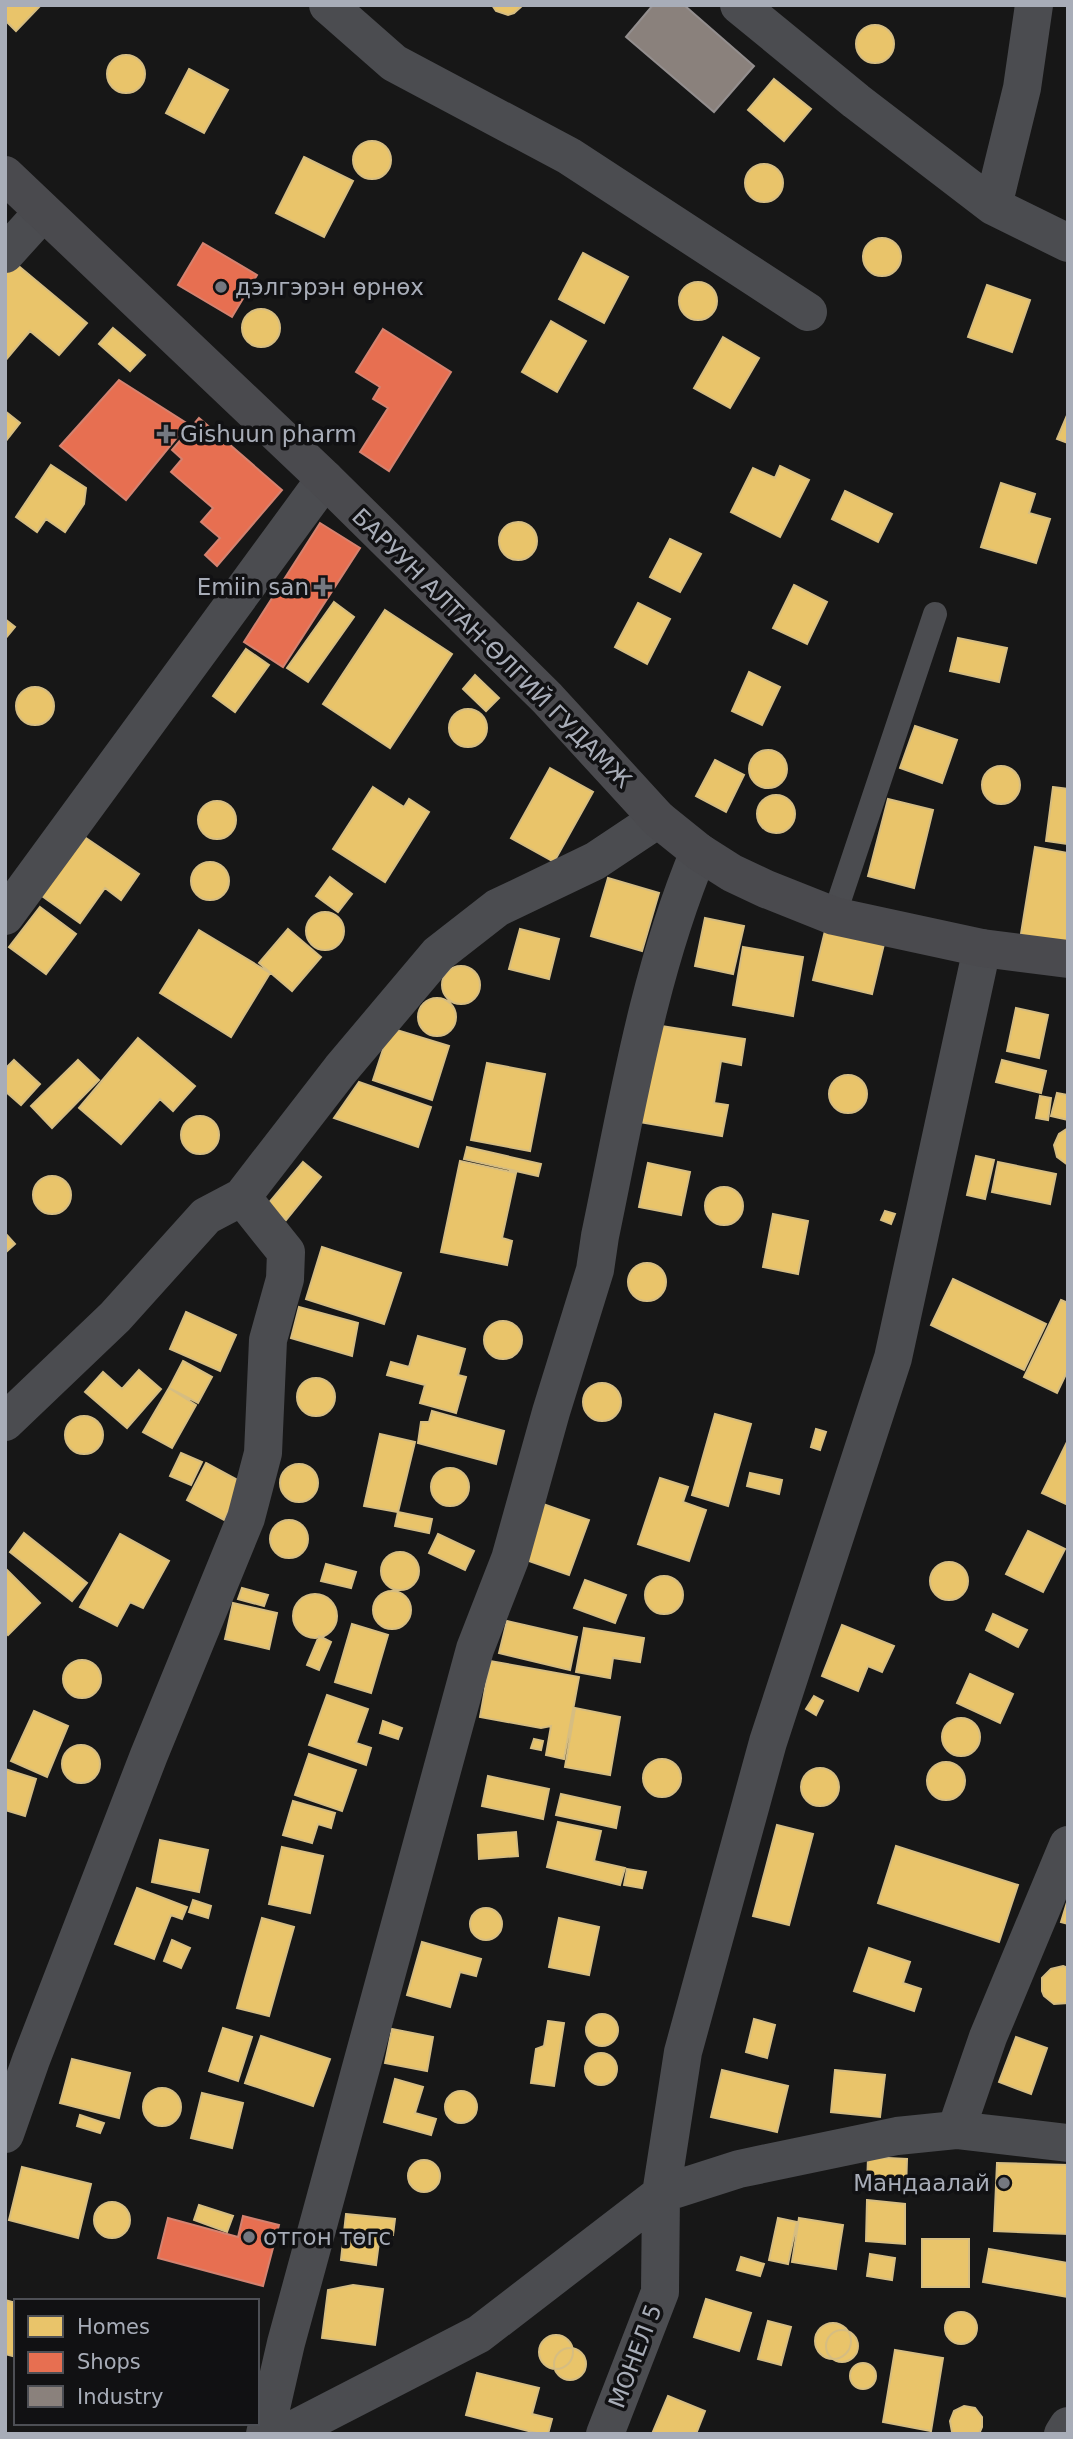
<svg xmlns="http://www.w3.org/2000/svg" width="1073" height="2439" font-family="'DejaVu Sans',sans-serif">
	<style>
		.homes { fill: #e9c46a; stroke: #d6bd81; stroke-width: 2 }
		.shops { fill: #e76f51; stroke: #d48270; stroke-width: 2 }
		.industry { fill: #8a817c; stroke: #938e8e; stroke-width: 2 }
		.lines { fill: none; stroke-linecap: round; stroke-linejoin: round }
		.service { stroke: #4b4c50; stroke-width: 24 }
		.minor { stroke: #4b4c50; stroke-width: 38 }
		.secondary { stroke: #4a4a4e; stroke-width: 38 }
		.poi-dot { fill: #757880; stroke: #111113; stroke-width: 2.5 }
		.labels { text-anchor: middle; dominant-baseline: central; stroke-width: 7; stroke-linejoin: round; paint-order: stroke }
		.poi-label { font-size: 23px; fill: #a8adb8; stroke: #111113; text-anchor: start }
		.street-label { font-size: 23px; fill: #a8adb8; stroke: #111113 }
	</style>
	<rect width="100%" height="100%" fill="#171717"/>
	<!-- homes -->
	<path class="homes" d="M5 5H41L16 31 5 20Z
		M492 5H523L514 13 508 15 496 11Z
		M856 44a19 19 0 1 1 38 0a19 19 0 1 1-38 0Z
		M107 74a19 19 0 1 1 38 0a19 19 0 1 1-38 0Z
		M189 69 228 90 204 133 166 113Z
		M774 79 811 109 784 141 748 110Z
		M353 160a19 19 0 1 1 38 0a19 19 0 1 1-38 0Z
		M304 157 353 181 324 237 276 213Z
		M745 183a19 19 0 1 1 38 0a19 19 0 1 1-38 0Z
		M863 257a19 19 0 1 1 38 0a19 19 0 1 1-38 0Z
		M583 253 628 277 604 323 559 299Z
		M15 263 87 323 59 355 30 331 5 361V274Z
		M679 301a19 19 0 1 1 38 0a19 19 0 1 1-38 0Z
		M987 285 1030 300 1012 352 968 337Z
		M242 328a19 19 0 1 1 38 0a19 19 0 1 1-38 0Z
		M551 321 586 341 557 392 522 372Z
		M113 328 145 355 130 371 99 344Z
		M723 337 759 358 730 408 694 388Z
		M5 411 20 423 5 442Z
		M1068 413V443L1057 439Z
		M51 465 86 488 84 504 65 532 46 519 37 532 16 517Z
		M780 466 809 480 780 537 731 512 753 468 775 478Z
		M1001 483 1035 494 1029 513 1050 519 1036 563 981 547Z
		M845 491 892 514 878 542 832 519Z
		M499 541a19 19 0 1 1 38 0a19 19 0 1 1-38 0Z
		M670 539 701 554 680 592 650 577Z
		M794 585 827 602 807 644 773 628Z
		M334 602 354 617 308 682 287 668Z
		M638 603 670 619 647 664 615 647Z
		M385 610 452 654 390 748 323 704Z
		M5 619 15 627 5 639Z
		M958 638 1007 648 999 682 950 671Z
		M246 649 269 665 235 712 213 696Z
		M749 672 780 687 762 725 732 711Z
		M475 675 499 698 486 711 463 689Z
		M16 706a19 19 0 1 1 38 0a19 19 0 1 1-38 0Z
		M449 728a19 19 0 1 1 38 0a19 19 0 1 1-38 0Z
		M915 726 957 740 942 783 900 768Z
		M749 769a19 19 0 1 1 38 0a19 19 0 1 1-38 0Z
		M715 760 744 775 726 812 696 796Z
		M982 785a19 19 0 1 1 38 0a19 19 0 1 1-38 0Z
		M550 768 593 792 554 862 511 838Z
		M373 787 404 807 409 799 429 812 385 882 333 849Z
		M1053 787 1068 789V844L1046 841Z
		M757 814a19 19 0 1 1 38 0a19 19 0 1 1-38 0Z
		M888 799 933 810 914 888 868 876Z
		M198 820a19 19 0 1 1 38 0a19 19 0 1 1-38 0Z
		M83 836 139 874 121 900 105 888 80 923 42 896Z
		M1035 847 1068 853V946L1020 940Z
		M191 881a19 19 0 1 1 38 0a19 19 0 1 1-38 0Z
		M330 877 352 894 338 912 316 896Z
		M608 878 659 893 642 951 591 936Z
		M40 907 76 934 46 974 9 947Z
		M306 931a19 19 0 1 1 38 0a19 19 0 1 1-38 0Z
		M705 918 744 926 733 974 695 966Z
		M288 929 321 957 292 991 259 963Z
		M520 929 559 939 549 979 509 969Z
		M199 930 270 973 231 1037 160 993Z
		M825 931 884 944 872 994 813 980Z
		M743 947 803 957 793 1016 733 1005Z
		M442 985a19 19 0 1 1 38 0a19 19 0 1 1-38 0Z
		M418 1017a19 19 0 1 1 38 0a19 19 0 1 1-38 0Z
		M1016 1008 1048 1015 1039 1058 1007 1051Z
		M655 1025 745 1039 741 1065 721 1061 714 1103 728 1105 722 1136 639 1122Z
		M390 1028 449 1046 432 1100 373 1080Z
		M138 1038 195 1086 173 1111 160 1099 121 1144 79 1108Z
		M14 1060 40 1084 21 1105 5 1091V1069Z
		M78 1060 99 1080 52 1128 31 1106Z
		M1002 1060 1046 1071 1041 1093 996 1082Z
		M487 1063 545 1074 530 1151 471 1140Z
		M829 1094a19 19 0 1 1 38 0a19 19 0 1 1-38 0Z
		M359 1082 431 1107 418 1147 334 1118Z
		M1057 1093 1068 1095V1120L1051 1116Z
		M1040 1096 1051 1098 1048 1120 1036 1118Z
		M181 1135a19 19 0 1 1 38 0a19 19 0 1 1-38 0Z
		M1068 1128V1165L1057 1157 1054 1145 1059 1134Z
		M467 1147 541 1164 538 1176 464 1159Z
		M976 1156 994 1160 985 1199 967 1195Z
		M460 1161 516 1173 502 1238 512 1241 507 1265 441 1252Z
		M303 1162 321 1177 286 1220 267 1205Z
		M998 1162 1056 1174 1050 1204 992 1192Z
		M648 1163 690 1172 681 1215 639 1207Z
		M33 1195a19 19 0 1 1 38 0a19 19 0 1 1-38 0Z
		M705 1206a19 19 0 1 1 38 0a19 19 0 1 1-38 0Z
		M885 1211 895 1214 891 1224 881 1220Z
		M773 1214 808 1221 798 1274 763 1267Z
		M5 1233 15 1244 5 1253Z
		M322 1247 401 1273 384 1324 306 1299Z
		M628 1282a19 19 0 1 1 38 0a19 19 0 1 1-38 0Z
		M953 1279 1046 1324 1024 1370 931 1325Z
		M1061 1300 1068 1303V1370L1057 1393 1024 1377Z
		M299 1307 358 1323 352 1356 291 1338Z
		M186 1312 236 1335 220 1371 170 1349Z
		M484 1340a19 19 0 1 1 38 0a19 19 0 1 1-38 0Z
		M418 1336 465 1349 458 1375 466 1377 456 1413 420 1403 425 1385 387 1375 391 1362 409 1367Z
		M183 1361 212 1377 198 1403 169 1388Z
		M139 1370 161 1389 127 1428 85 1392 103 1372 122 1389Z
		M297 1397a19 19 0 1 1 38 0a19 19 0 1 1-38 0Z
		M583 1402a19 19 0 1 1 38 0a19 19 0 1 1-38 0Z
		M169 1388 196 1405 172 1448 143 1432Z
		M432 1411 504 1431 496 1464 418 1443 421 1422H429Z
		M715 1414 751 1424 728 1506 692 1495Z
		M65 1435a19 19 0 1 1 38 0a19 19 0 1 1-38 0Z
		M816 1429 826 1432 820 1450 811 1447Z
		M380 1434 415 1442 398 1512 364 1506Z
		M1068 1440V1505L1042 1493Z
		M181 1453 202 1462 191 1485 170 1476Z
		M206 1463 243 1483 224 1520 187 1500Z
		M280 1483a19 19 0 1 1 38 0a19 19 0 1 1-38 0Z
		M431 1487a19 19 0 1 1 38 0a19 19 0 1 1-38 0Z
		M750 1473 782 1480 779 1494 747 1486Z
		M660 1478 688 1487 683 1502 706 1510 689 1561 638 1544Z
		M543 1504 589 1520 569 1575 523 1559Z
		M398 1512 432 1519 429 1533 395 1526Z
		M270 1539a19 19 0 1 1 38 0a19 19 0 1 1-38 0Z
		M1028 1531 1065 1549 1043 1592 1006 1574Z
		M24 1533 87 1583 72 1601 10 1552Z
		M120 1534 169 1561 143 1608 130 1602 117 1626 80 1607Z
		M438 1534 474 1551 465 1570 429 1553Z
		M381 1571a19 19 0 1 1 38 0a19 19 0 1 1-38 0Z
		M930 1581a19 19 0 1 1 38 0a19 19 0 1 1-38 0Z
		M326 1564 356 1572 351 1588 321 1581Z
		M6 1569 40 1603 8 1635 5 1632Z
		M645 1595a19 19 0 1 1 38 0a19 19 0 1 1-38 0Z
		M585 1580 626 1595 615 1623 574 1608Z
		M242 1588 268 1595 264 1606 238 1599Z
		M373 1610a19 19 0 1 1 38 0a19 19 0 1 1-38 0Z
		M293 1616a22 22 0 1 1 44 0a22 22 0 1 1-44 0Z
		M233 1603 277 1613 269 1649 225 1639Z
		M993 1614 1027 1630 1018 1647 986 1630Z
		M507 1621 577 1637 570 1670 499 1653Z
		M352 1624 388 1635 371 1693 335 1682Z
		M842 1625 894 1646 882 1672 868 1666 858 1691 822 1676Z
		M584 1628 644 1638 640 1662 613 1658 610 1678 576 1672Z
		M319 1636 331 1642 319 1670 307 1665Z
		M63 1679a19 19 0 1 1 38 0a19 19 0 1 1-38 0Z
		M490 1661 579 1677 564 1759 546 1755 551 1726 541 1728 480 1717Z
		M970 1674 1013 1694 1000 1723 957 1703Z
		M327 1695 368 1709 356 1743 371 1748 366 1765 309 1745Z
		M814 1696 823 1701 816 1715 806 1709Z
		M575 1708 620 1717 610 1775 565 1767Z
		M34 1711 68 1726 47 1777 11 1761Z
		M942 1737a19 19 0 1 1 38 0a19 19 0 1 1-38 0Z
		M383 1721 402 1728 398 1739 380 1733Z
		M534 1739 543 1741 541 1750 531 1748Z
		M62 1764a19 19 0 1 1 38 0a19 19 0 1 1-38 0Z
		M309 1754 356 1770 342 1811 295 1795Z
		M643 1778a19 19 0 1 1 38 0a19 19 0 1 1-38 0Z
		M927 1781a19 19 0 1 1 38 0a19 19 0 1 1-38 0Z
		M801 1787a19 19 0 1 1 38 0a19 19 0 1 1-38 0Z
		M5 1769 36 1779 25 1816 5 1810Z
		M488 1776 549 1789 543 1819 482 1806Z
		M561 1794 620 1807 616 1828 556 1815Z
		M293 1801 335 1813 331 1828 318 1824 312 1843 283 1835Z
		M558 1822 601 1831 594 1861 625 1868 620 1885 547 1867Z
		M777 1825 813 1834 789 1925 753 1916Z
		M516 1832 518 1856 479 1859 478 1835Z
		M160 1840 208 1850 199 1892 152 1882Z
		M896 1846 1018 1885 999 1942 878 1903Z
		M282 1847 323 1856 310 1913 269 1904Z
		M627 1869 646 1872 642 1888 624 1885Z
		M137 1888 187 1907 182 1919 171 1915 154 1959 115 1944Z
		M1068 1899V1924L1061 1922Z
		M193 1900 211 1906 208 1918 189 1912Z
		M470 1924a16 16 0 1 1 32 0a16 16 0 1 1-32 0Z
		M262 1918 294 1927 269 2016 237 2008Z
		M559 1918 599 1927 589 1975 549 1967Z
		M172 1940 190 1948 181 1968 164 1961Z
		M422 1942 481 1959 476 1976 460 1972 450 2007 407 1995Z
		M869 1948 910 1962 903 1983 921 1989 914 2011 854 1991Z
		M1063 1966 1068 1968V2003L1054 2004 1044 1996 1042 1991V1978L1051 1969Z
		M586 2030a16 16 0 1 1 32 0a16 16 0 1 1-32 0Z
		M754 2019 775 2025 767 2058 746 2052Z
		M548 2021 564 2023 554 2086 531 2083 536 2049 544 2046Z
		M223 2028 252 2037 238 2081 209 2071Z
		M392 2029 433 2037 427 2071 385 2063Z
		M261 2036 330 2059 313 2106 245 2083Z
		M1016 2037 1047 2048 1031 2094 999 2082Z
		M585 2069a16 16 0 1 1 32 0a16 16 0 1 1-32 0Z
		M72 2059 130 2073 119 2118 60 2103Z
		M722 2070 788 2086 777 2132 711 2117Z
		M835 2070 885 2075 880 2117 831 2112Z
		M395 2079 423 2087 415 2113 436 2119 431 2135 384 2122Z
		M143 2107a19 19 0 1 1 38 0a19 19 0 1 1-38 0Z
		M445 2107a16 16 0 1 1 32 0a16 16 0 1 1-32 0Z
		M202 2093 243 2103 232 2148 191 2138Z
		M80 2115 104 2123 100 2133 77 2126Z
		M868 2157 907 2159 906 2190 867 2189Z
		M408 2176a16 16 0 1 1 32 0a16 16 0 1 1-32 0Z
		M997 2163 1068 2165V2234L994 2231Z
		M22 2167 91 2184 78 2238 9 2220Z
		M867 2200 905 2204V2244L866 2241Z
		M94 2220a18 18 0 1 1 36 0a18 18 0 1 1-36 0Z
		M199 2205 233 2216 227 2232 194 2220Z
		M346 2214 395 2219 393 2235 380 2234 376 2265 341 2260Z
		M778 2218 797 2222 788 2264 769 2260Z
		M799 2218 843 2225 836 2269 792 2262Z
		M922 2239H969V2287H922Z
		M989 2249 1068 2263V2297L983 2282Z
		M870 2254 895 2258 892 2280 867 2276Z
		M741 2257 764 2264 760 2276 737 2270Z
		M353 2285 383 2289 375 2345 322 2338 328 2290Z
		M706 2299 751 2313 739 2351 694 2337Z
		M5 2300 16 2303V2357L5 2354Z
		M945 2328a16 16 0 1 1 32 0a16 16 0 1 1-32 0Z
		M768 2321 791 2327 781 2365 758 2359Z
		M815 2341a18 18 0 1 1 36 0a18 18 0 1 1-36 0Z
		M826 2346a16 16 0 1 1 32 0a16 16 0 1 1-32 0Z
		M539 2352a17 17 0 1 1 34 0a17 17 0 1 1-34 0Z
		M554 2364a16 16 0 1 1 32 0a16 16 0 1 1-32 0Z
		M895 2350 943 2358 931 2431 883 2422Z
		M850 2376a13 13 0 1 1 26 0a13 13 0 1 1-26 0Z
		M477 2373 539 2388 532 2414 552 2419 548 2434H540L466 2415Z
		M668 2396 705 2411 696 2434H652Z
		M964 2406 975 2408 982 2417V2427L979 2434H954L952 2432 950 2421 954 2411Z"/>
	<!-- shops -->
	<path class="shops" d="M203 243 257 275 232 317 178 285Z
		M383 329 451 372 389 471 360 452 388 408 373 399 380 387 356 372Z
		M119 380 188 424 126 500 60 446Z
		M199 418 282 490 217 566 205 555 220 538 201 522 213 508 171 472 182 459 172 450Z
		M320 523 360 548 283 667 244 642Z
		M243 2216 279 2225 263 2286 158 2258 168 2218 238 2237Z"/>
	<!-- industry -->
	<path class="industry" d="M653 5H684L754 66 714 112 626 37Z"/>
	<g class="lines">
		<!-- service -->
		<path class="service" d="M834 916 935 614"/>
		<!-- minor -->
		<path class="minor" d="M328 5 394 63 569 156 808 312
			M739 5 856 101 993 206 1068 243
			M993 206 1022 88 1034 5
			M5 254 43 212
			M5 916 325 479
			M5 1422 115 1317 206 1216 242 1197 341 1069 438 954 497 908 595 861 658 819
			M956 2130 988 2037 1068 1845
			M5 2134 31 2060 149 1755 246 1518 263 1453 268 1340 285 1279 286 1252 242 1197
			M265 2434 286 2343 475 1649 510 1559 551 1412 595 1270 600 1236C627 1107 648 974 699 852
			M285 2434 479 2334 661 2194 739 2169 897 2136 956 2130 1068 2143
			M605 2434 660 2292 661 2194 683 2052 768 1742 893 1358 982 948
			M1063 2434 1068 2426"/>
		<!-- secondary -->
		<path class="secondary" d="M5 175 325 479 547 698 658 819 699 852 732 873 766 889 834 916 982 948 1068 959"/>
	</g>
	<!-- markers -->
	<g class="poi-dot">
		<circle cx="221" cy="287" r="7"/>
		<path d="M162.5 423.5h7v7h7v7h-7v7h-7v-7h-7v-7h7z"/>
		<path d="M319.5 576.5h7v7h7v7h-7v7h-7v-7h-7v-7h7z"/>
		<circle cx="1004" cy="2183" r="7"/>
		<circle cx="249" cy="2237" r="7"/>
	</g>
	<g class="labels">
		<!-- poi labels -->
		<g class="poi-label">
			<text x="235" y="287">дэлгэрэн өрнөх</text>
			<text x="180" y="434">Gishuun pharm</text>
			<text x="309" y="587" text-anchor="end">Emiin san</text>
			<text x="990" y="2183" text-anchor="end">Мандаалай</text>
			<text x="263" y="2237">отгон төгс</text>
		</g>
		<!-- street labels -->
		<g class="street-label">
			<text transform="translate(492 648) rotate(45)">БАРУУН АЛТАН-ӨЛГИЙ ГУДАМЖ</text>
			<text transform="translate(635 2356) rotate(-69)">МОНЕЛ 5</text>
		</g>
	</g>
	<!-- border -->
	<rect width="1073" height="2439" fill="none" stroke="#a8adb8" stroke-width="14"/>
	<!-- legend -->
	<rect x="14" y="2299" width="245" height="126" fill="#111113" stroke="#4d4f55" stroke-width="2"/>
	<rect x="28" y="2316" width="35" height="21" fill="#e9c46a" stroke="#4d4f55" stroke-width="2"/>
	<text x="77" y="2334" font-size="21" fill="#a8adb8">Homes</text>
	<rect x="28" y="2352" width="35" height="21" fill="#e76f51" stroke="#4d4f55" stroke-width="2"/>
	<text x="77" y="2369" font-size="21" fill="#a8adb8">Shops</text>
	<rect x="28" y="2386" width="35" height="21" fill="#8a817c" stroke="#4d4f55" stroke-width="2"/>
	<text x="77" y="2404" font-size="21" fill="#a8adb8">Industry</text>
</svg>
